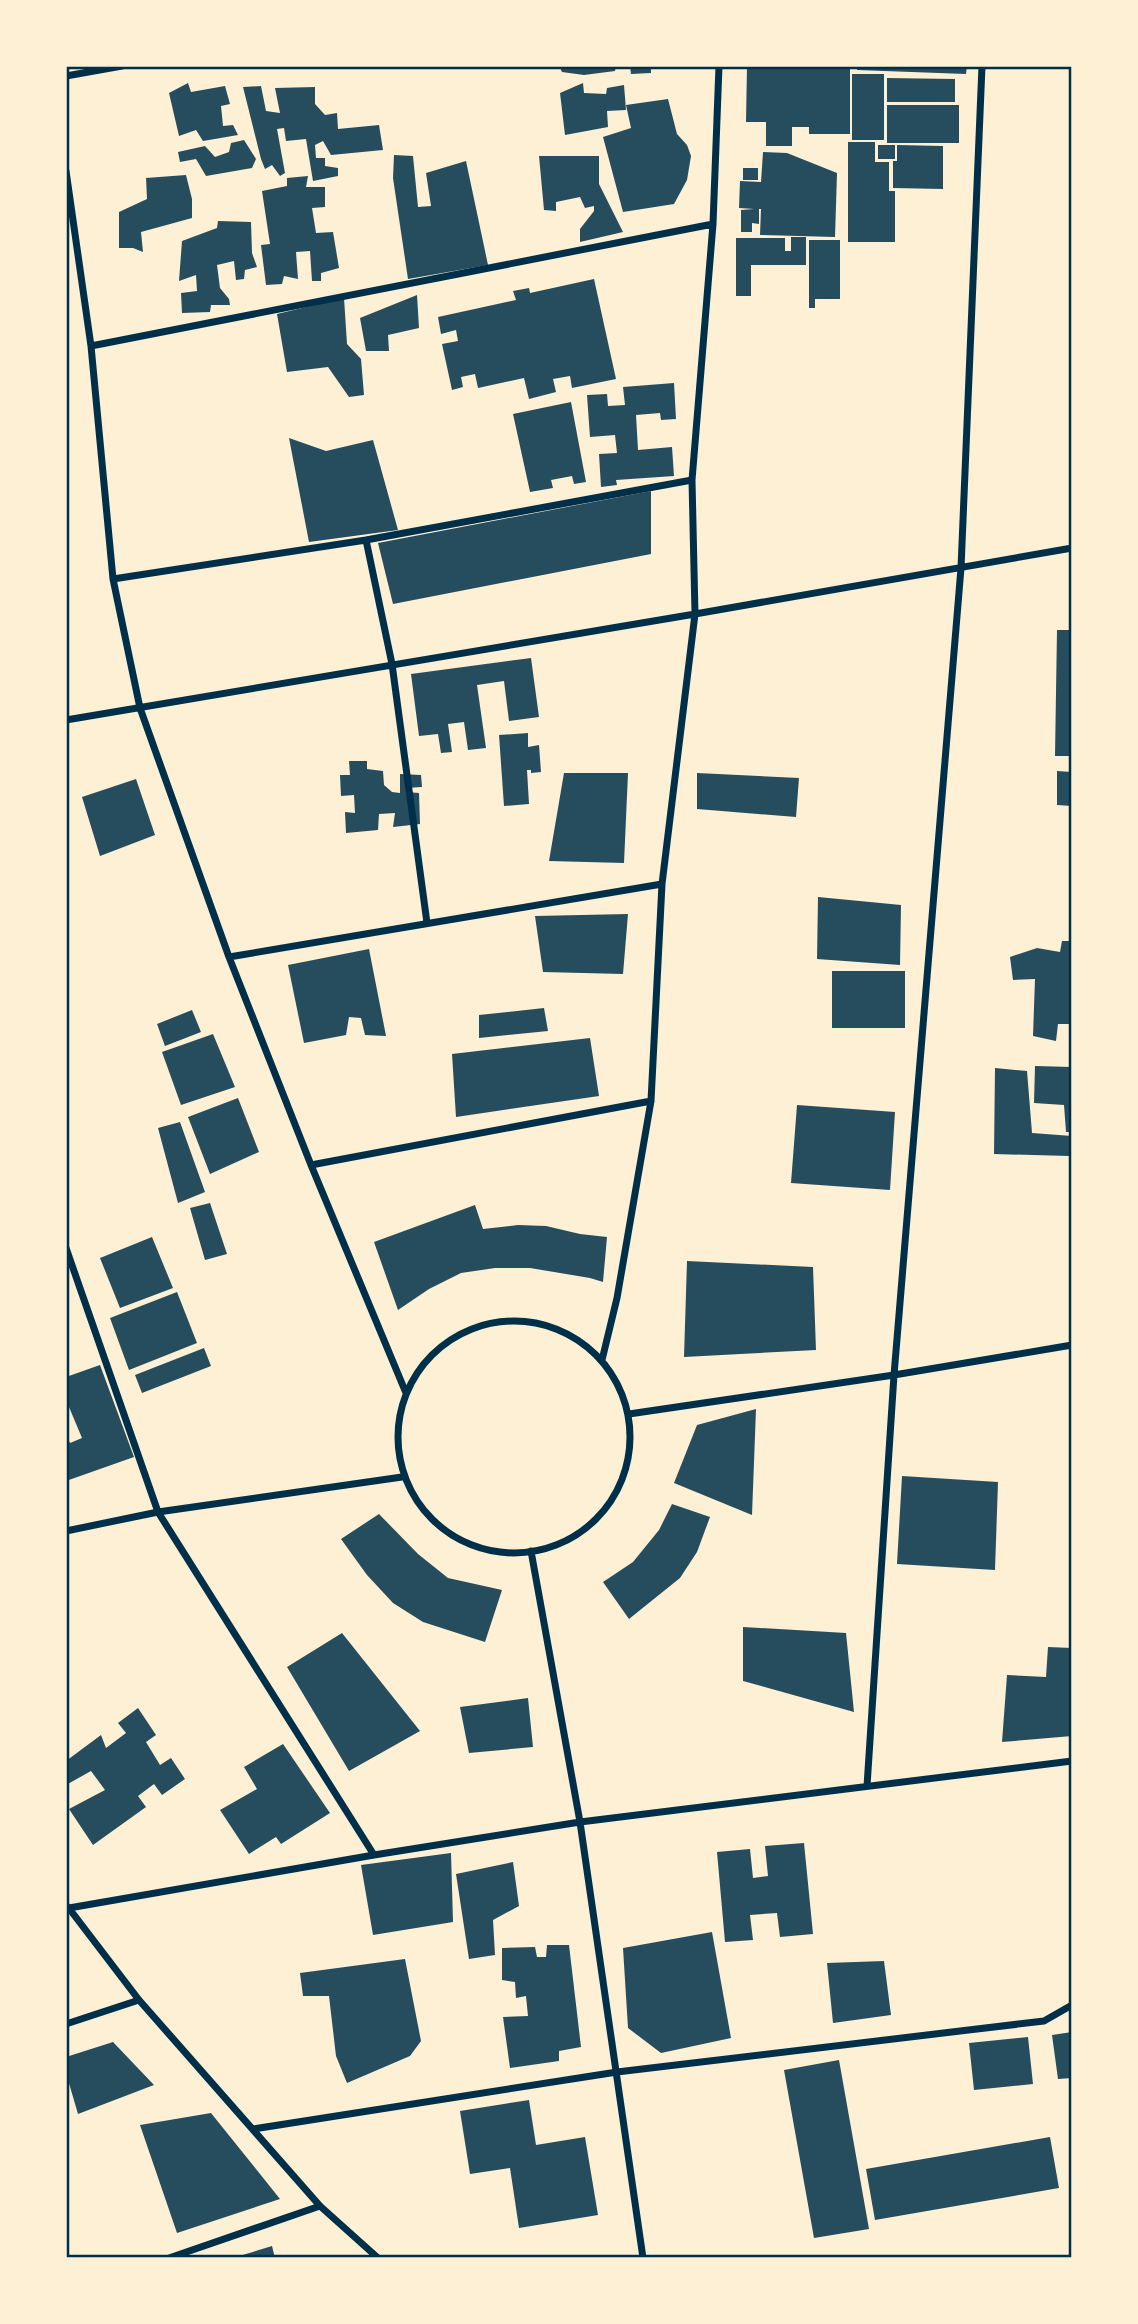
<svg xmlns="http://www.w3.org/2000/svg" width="1138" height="2324" font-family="Signika,sans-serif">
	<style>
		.building { fill: #264d5e }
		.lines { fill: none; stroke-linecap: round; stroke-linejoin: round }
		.minor { stroke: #003049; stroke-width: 7 }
		.neatline { fill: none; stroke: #003049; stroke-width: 2.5 }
	</style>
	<rect width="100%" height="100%" fill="#fdf0d5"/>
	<!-- building -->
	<path class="building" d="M559 66H616L615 71 584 75 562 72Z
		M630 66H651V73L631 74Z
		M747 66H850V134H809V127H792V146H766V122H746Z
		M857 66H967L966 74 857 70Z
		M852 74H884V140H852Z
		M887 78 955 79V102H887Z
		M188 83 191 92 225 86 230 104 221 106 223 126 233 125 238 135 203 141 196 130 179 136 169 93Z
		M583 83 584 93 606 94 607 88 624 85 626 110 607 111 608 127 565 135 560 93Z
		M261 86 266 111 280 113 275 88 315 87V104L325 115 337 113 338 129 379 125 383 150 331 155 323 141 315 145 316 158H325V166L338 168V176L313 181 306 139 286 141 284 128 277 129 285 173 280 176 272 165 265 169 261 159 243 87Z
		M668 99 677 134 687 145 691 156 687 180 674 204 623 212 603 137 631 128 626 105Z
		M887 105H959V143H887Z
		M244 140 256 159 252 168 206 176 196 159 180 162 178 152 205 146 215 157 229 152 231 143Z
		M848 142H875V162H889V191H895V242H848Z
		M878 145H895V159H878Z
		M897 145 943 146V189L893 188V161H897Z
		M763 152 787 153 837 173 835 237 760 235 761 209H759V224L752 223V232H741V210L754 209 739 208 740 181 761 182Z
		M394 155 413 156 418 207 431 206 426 173 466 161 488 265 408 279 393 178Z
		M539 156H599V184L623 232 580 242V229L594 211V206L585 208 580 197 556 202V211L544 210Z
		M743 168H758V180H743Z
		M186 175 192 199V218L141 232 143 252 133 248H119V212L147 199 146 178Z
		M308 176 306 187H325V207L312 208 316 233 333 232 339 268 321 273V281H312L310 251 296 252 298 279 284 276 282 284 266 285 261 245 270 244 262 191 287 186V178Z
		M218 221 251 222 252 253 257 267 245 270 244 279 236 280 234 261 217 265 220 288 229 299 230 305H211L210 312 182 313 181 293 197 291 196 275 179 281 182 241 217 228Z
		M791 237H806V265H751V296H736V238H785V251H791Z
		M809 240H840V299H815V308H809Z
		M594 279 616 379 572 388 570 376 553 379 556 392 529 399 524 378 478 388 475 374 461 377 463 387 452 390 442 344 458 341 456 330 441 334 438 317 516 300 513 291 529 288 530 293Z
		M417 295 419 328 388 335 389 351H366L360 318Z
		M344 298 347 344 361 359 364 395 349 397 328 367 287 372 277 314Z
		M674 383 676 419 661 420 660 413 636 415 638 450 672 447 674 476 616 480 617 485 601 487 599 454 617 453 615 435 590 437 587 395 607 394 608 406 625 405 623 387Z
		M571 402 586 482 574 484 572 476 551 480 553 488 530 492 513 414Z
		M289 438 326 451 373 440 398 530 309 542Z
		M651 491V554L393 604 378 543Z
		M1057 630H1072V756H1055Z
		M531 658 539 717 509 721 504 681 477 685 486 748 468 750 464 722 448 724 452 752 441 753 438 734 419 736 411 674Z
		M528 733V747L539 745 541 772 531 773V770H527L529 804 504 806 499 735Z
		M349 761H367V769L383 771 384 785 392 792 400 793V774L421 775 422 787 406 788V792L419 793 420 824 393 827 395 813 379 814 378 830 346 833 345 812 355 813 354 795 341 796 340 775H350Z
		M1057 771 1072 772V806L1057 805Z
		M564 773H628L624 863 549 861Z
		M697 773 799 778 796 817 697 809Z
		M136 779 155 835 100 856 82 797Z
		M818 897 901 905 900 965 817 959Z
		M628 914 623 974 543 972 535 916Z
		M1062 941H1072V1024H1058L1056 1041 1033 1036 1035 979 1013 980 1010 957 1037 948 1060 952Z
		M369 949 386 1036 365 1035 361 1018 349 1017 346 1035 304 1043 288 965Z
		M832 971H905V1028H832Z
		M544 1008 548 1031 479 1038V1015Z
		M192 1010 201 1032 165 1046 157 1024Z
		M213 1034 235 1087 181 1105 162 1052Z
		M590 1038 599 1096 456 1117 452 1054Z
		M1035 1066 1072 1067V1132H1066L1064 1105 1034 1103Z
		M995 1068 1027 1071 1032 1133 1072 1136 1069 1156 994 1154Z
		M238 1098 259 1152 210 1174 188 1117Z
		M797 1105 895 1112 890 1190 791 1183Z
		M180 1122 205 1192 178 1203 158 1128Z
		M210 1203 227 1254 205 1260 190 1208Z
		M475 1205 483 1229 518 1225 546 1226 580 1234 607 1237 603 1282 590 1278 530 1268H495L461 1273 429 1289 398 1310 374 1242Z
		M152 1237 173 1288 120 1308 100 1258Z
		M687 1261 813 1267 816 1350 684 1357Z
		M177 1292 197 1343 129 1370 110 1318Z
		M204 1348 211 1366 142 1393 135 1375Z
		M100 1365 134 1457 66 1481V1435L70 1443 82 1438 69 1407 66 1408V1377Z
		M756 1409 752 1515 674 1483 697 1425Z
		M902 1476 998 1482 995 1570 897 1564Z
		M672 1504 710 1517 697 1552 680 1578 629 1619 603 1582 633 1562 659 1530Z
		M379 1514 418 1554 448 1578 502 1590 485 1642 423 1622 393 1603 367 1575 341 1539Z
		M743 1627 846 1633 854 1712 743 1681Z
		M342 1633 420 1731 349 1771 287 1667Z
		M1048 1647 1072 1648V1736L1002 1742 1007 1675 1046 1677Z
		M528 1698 533 1747 469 1753 460 1707Z
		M138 1708 156 1735 146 1742 160 1765 171 1758 185 1779 162 1795 154 1784 138 1796 146 1807 93 1845 69 1809 105 1790 91 1771 66 1785V1761L101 1735 106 1748 126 1733 118 1723Z
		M283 1744 330 1813 281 1844 276 1837 249 1854 220 1810 257 1789 244 1767Z
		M804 1843 813 1934 780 1937 777 1913 750 1915 753 1940 725 1942 717 1852 750 1849 753 1878 768 1876 765 1846Z
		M451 1853 453 1922 373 1935 361 1865Z
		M513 1862 519 1906 493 1920 495 1955 469 1959 456 1874Z
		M712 1932 731 2038 661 2053 628 2028 623 1948Z
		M547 1945H569L581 2047 559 2051V2061L510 2068 503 2017 528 2016 526 1996 516 1998 515 1982 502 1980V1948L535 1947 537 1957H546Z
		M405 1959 421 2041 410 2056 347 2083 336 2056 329 1996H303L300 1973Z
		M884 1961 891 2015 833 2023 827 1963Z
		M1072 2032V2078L1058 2079 1052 2035Z
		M1028 2037 1033 2084 974 2090 969 2043Z
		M113 2042 154 2085 78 2114 66 2073V2057Z
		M839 2060 869 2229 814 2238 784 2070Z
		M529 2100 536 2145 585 2137 598 2215 519 2228 510 2168 470 2174 460 2111Z
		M211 2113 280 2199 177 2233 140 2125Z
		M1050 2137 1059 2188 875 2220 866 2169Z
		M272 2246 275 2258H236V2257Z"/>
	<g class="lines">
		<!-- minor -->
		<path class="minor" d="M66 76 122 66
			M66 171 91 346 113 579 140 708 229 957 311 1165 406 1393
			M91 346 713 224
			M366 540 392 664 427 923
			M113 579 366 540 692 480
			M66 720 695 614 1072 548
			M229 957 662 884
			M311 1165 651 1101
			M66 1248 158 1512 374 1855
			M398 1437a116 116 0 1 1 232 0a116 116 0 1 1-232 0Z
			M602 1360 617 1298 651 1101 662 884 695 614 692 480 713 224 719 66
			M629 1414 894 1375 1072 1345
			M66 1531 158 1512 402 1477
			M531 1551 580 1822 643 2258
			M867 1786 894 1375 961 568 982 66
			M68 1907 139 2000 320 2206 378 2258
			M69 1908 374 1855 580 1822 1072 1761
			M66 2024 139 2000
			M253 2129 617 2072 1044 2021 1072 2005
			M169 2258 320 2206"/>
	</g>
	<!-- border -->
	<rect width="1138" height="2324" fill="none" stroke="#fdf0d5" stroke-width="136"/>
	<rect x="68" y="68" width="1002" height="2188" class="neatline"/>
</svg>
